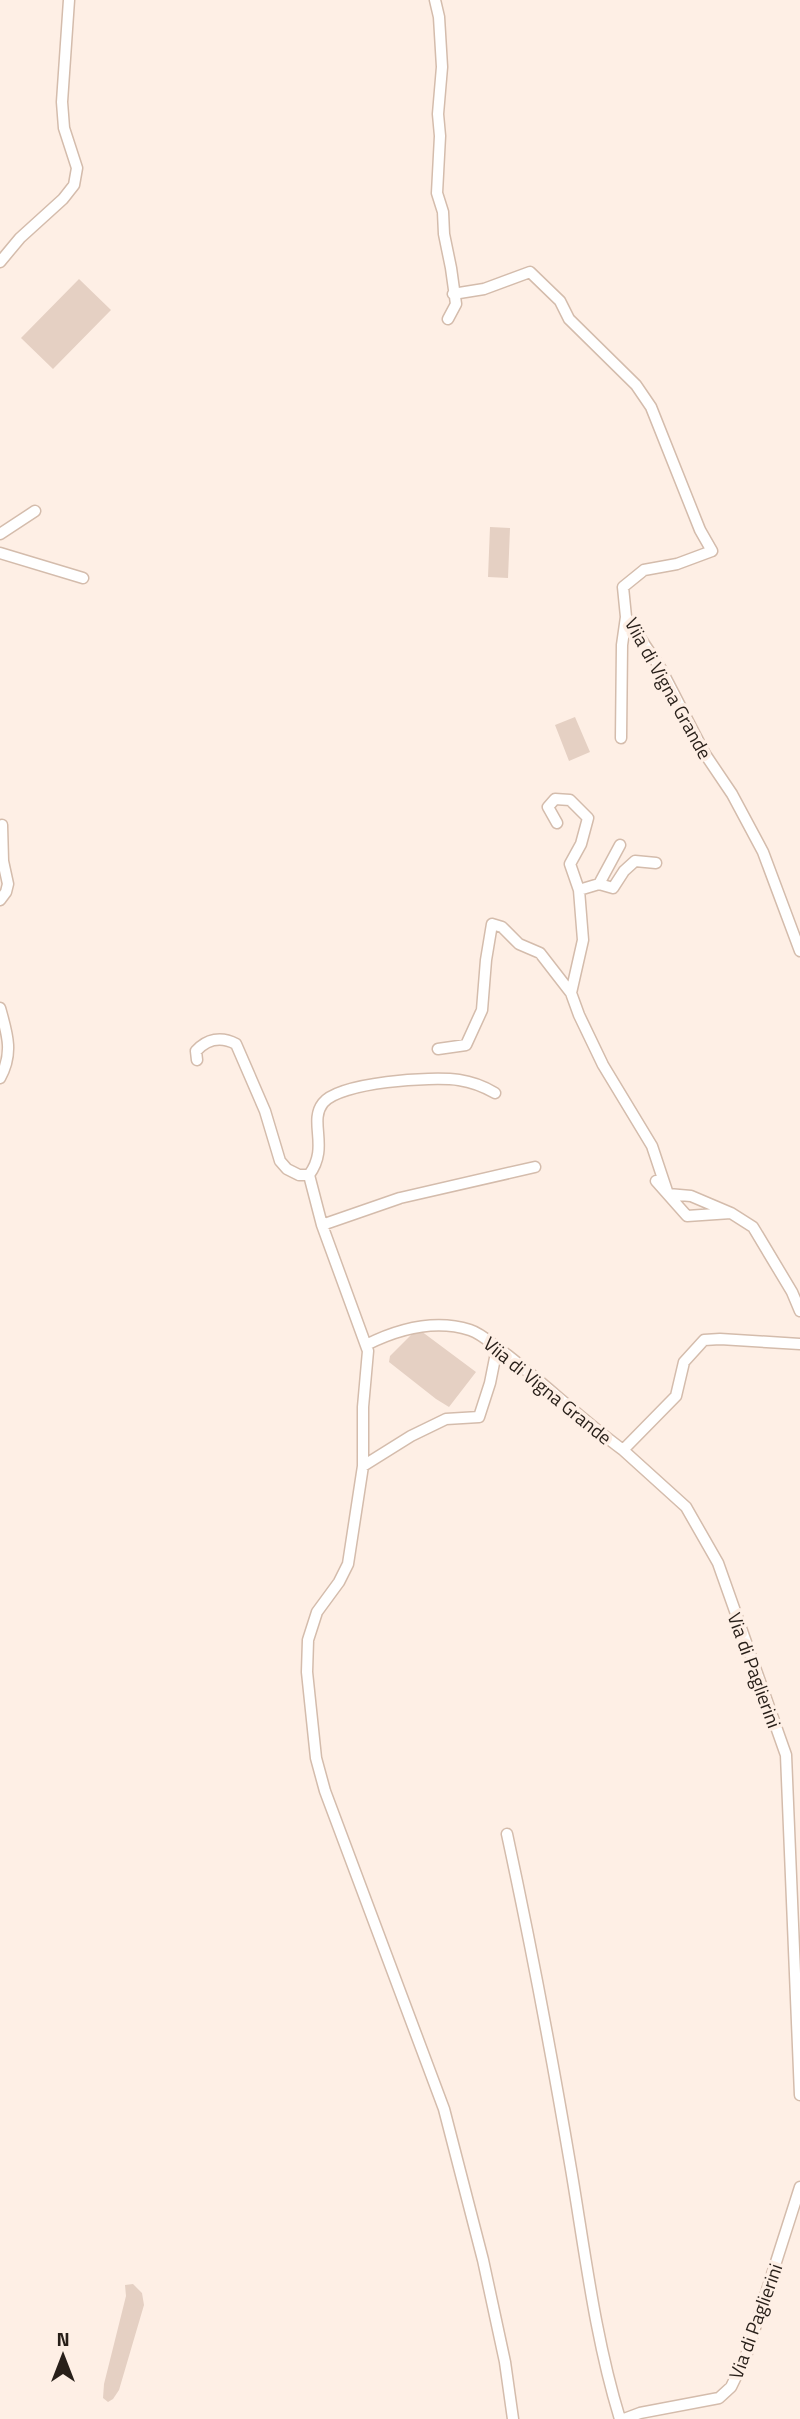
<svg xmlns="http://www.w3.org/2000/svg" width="800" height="2419" font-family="'Titillium Web',sans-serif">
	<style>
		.green { fill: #e5d0c3 }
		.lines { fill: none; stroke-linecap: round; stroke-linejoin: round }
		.minor-casing { stroke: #d4bcac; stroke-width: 13 }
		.minor { stroke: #fff; stroke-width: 10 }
		.labels { text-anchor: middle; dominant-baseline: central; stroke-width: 7; stroke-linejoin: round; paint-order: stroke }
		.street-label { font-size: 19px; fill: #281f19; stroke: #feefe5 }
	</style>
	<rect width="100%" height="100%" fill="#feefe5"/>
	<!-- green -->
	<path class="green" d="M79 279 111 310 53 369 21 338Z
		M490 527 510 528 508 578 488 577Z
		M575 717 590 752 569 761 555 725Z
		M421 1331 476 1372 449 1407 436 1399 389 1362 390 1356 414 1332Z
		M133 2284 142 2293 144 2305 119 2390 113 2399 108 2402 103 2398 104 2384 126 2296 125 2285Z"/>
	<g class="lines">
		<defs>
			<path id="minor" d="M435 0 439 17 442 67 438 114 440 136 437 193 443 212 444 234 451 268 456 304 448 319
				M0 262 20 238 63 199 74 185 77 168 64 128 62 102 69 0
				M453 294 484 289 530 272 560 301 569 319 636 385 651 407 700 530 712 551 677 564 644 570 623 587 626 617 661 669 705 754 732 794 763 852 800 951
				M0 534 35 511
				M0 553 83 578
				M621 738 622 645 626 617
				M557 823 548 807 555 799 570 800 588 818 581 844 570 864 579 890 583 940 571 993 579 1015 603 1065 652 1146 668 1194 691 1196 731 1213
				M599 884 613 888 624 871 635 861 656 863
				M579 890 599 884 620 845
				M0 900 6 892 8 884 3 861 2 825
				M0 1008C7 1033 14 1053 0 1078
				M438 1049 466 1045 482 1010 486 960 492 924 502 927 519 944 540 953 571 993
				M197 1060 196 1051C207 1039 221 1036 236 1044L265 1111 280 1161 287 1169 299 1175H309C330 1147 308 1122 323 1103 339 1082 432 1076 459 1080 473 1082 483 1086 495 1093
				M309 1175 322 1225 368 1351 363 1407V1466L348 1564 339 1582 317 1612 308 1640 307 1672 316 1758 325 1791 444 2109 483 2260 505 2362 513 2419
				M656 1181 687 1216 731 1213 753 1227 792 1292 800 1311
				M322 1225 400 1198 535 1167
				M366 1345C398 1329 435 1319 470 1330 483 1334 495 1347 506 1354 546 1385 582 1420 623 1450L676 1396 684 1362 704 1340 720 1339 800 1344
				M623 1450 686 1507 718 1563 786 1755 800 2095
				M363 1466 411 1436 446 1419 479 1417 490 1383 497 1348
				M507 1834C531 1945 552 2057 571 2169 585 2252 595 2338 620 2419
				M624 2419 640 2413 719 2398 731 2387 746 2356 800 2187"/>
		</defs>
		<!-- minor casing -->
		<use href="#minor" class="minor-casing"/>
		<!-- minor -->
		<use href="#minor" class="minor"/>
	</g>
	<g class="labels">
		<!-- street labels -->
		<g class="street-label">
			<text transform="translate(669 688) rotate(61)">Viia di Vigna Grande</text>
			<text transform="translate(548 1390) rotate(39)">Viia di Vigna Grande</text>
			<text transform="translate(755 1670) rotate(70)">Via di Paglierini</text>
			<text transform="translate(755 2321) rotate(-70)">Via di Paglierini</text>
		</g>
	</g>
	<!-- north arrow -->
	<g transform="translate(63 2356)" stroke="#feefe5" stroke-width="5" paint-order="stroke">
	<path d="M0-5L12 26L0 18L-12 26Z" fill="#281f19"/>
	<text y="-10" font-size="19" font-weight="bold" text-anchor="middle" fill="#281f19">N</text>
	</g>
</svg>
